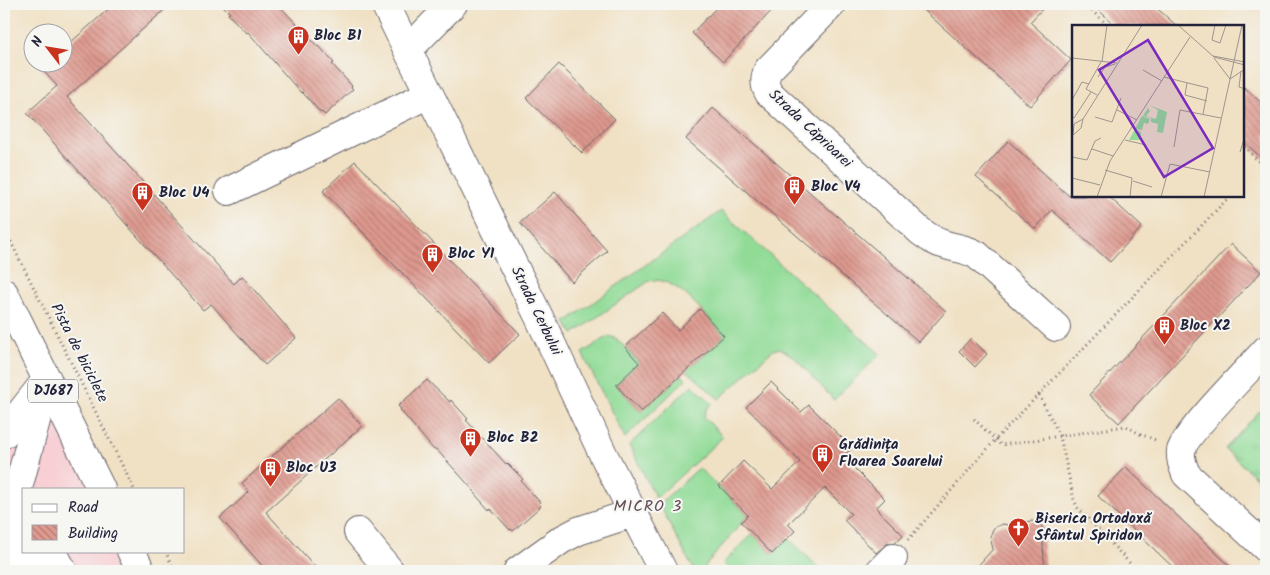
<svg xmlns="http://www.w3.org/2000/svg" width="1270" height="575" font-family="Kalam,sans-serif">
	<style>
		.built { fill: #f7cfd4 }
		.grass { fill: #91db97; stroke: #5a7e69 }
		.park { fill: url(#park-tufts); stroke: #5a7e69 }
		.building { fill: url(#building-back-hatch) }
		.lines { fill: none; stroke-linecap: round; stroke-linejoin: round }
		.minor-casing { stroke: #6a656b; stroke-width: 30 }
		.major-casing { stroke: #6a656b; stroke-width: 30 }
		.path { stroke: #6a656b; stroke-width: 3; stroke-dasharray: 1 4; stroke-linecap: butt }
		.minor { stroke: #fff; stroke-width: 28 }
		.major { stroke: #fff; stroke-width: 28 }
		.labels { text-anchor: middle; dominant-baseline: central; stroke-width: 4; stroke-linejoin: round; paint-order: stroke }
		.shield { fill: #f6f6f2; stroke: #626272; stroke-width: 1 }
		.shield-label { font-size: 14px; font-weight: bold; fill: #22223b }
		.poi-label { font-size: 15px; font-weight: bold; fill: #22223b; stroke: #f6f6f2; text-anchor: start }
		.street-label { font-size: 15px; fill: #22223b; stroke: #f6f6f2 }
		.neighbourhood-label { font-size: 16px; letter-spacing: 1px; fill: #644c58; stroke: #f6f6f2 }
		.inset-road { fill: none; stroke: #9e958d; stroke-width: 1 }
		.view { fill: #7b2cbf; fill-opacity: 0.15; stroke: #7b2cbf; stroke-width: 2.5 }
		.inset-edge { fill: none; stroke: #22223b; stroke-width: 2.5 }
	</style>
	<defs>
		<pattern id="park-tufts" width="24" height="20" patternUnits="userSpaceOnUse" patternTransform="scale(1.25)"><rect width="24" height="20" fill="#91db97"/><path d="M3 7l-1-3M5 7V3M7 7l1-3M15 17l-1-3M17 17v-4M19 17l1-3" fill="none" stroke="#7dbc83"/></pattern>
		<pattern id="building-back-hatch" width="6" height="6" patternUnits="userSpaceOnUse" patternTransform="scale(1.25)"><rect width="6" height="6" fill="#de998e"/><path d="M-1 5l2 2M0 0l6 6M5-1l2 2" fill="none" stroke="#b47c75"/></pattern>
	</defs>
	<rect width="100%" height="100%" fill="#f6f6f2"/>
	<filter id="ink" filterUnits="userSpaceOnUse"><feTurbulence type="fractalNoise" baseFrequency=".02" numOctaves="2"/><feDisplacementMap in="SourceGraphic" scale="10" xChannelSelector="R" yChannelSelector="G"/><feConvolveMatrix kernelMatrix="1 2 1 2 8 2 1 2 1" color-interpolation-filters="sRGB"/></filter>
	<filter id="wash" filterUnits="userSpaceOnUse"><feTurbulence type="fractalNoise" baseFrequency=".0096" numOctaves="4" result="noise"/><feDisplacementMap in="SourceGraphic" scale="20" xChannelSelector="R" yChannelSelector="G"/><feGaussianBlur stdDeviation="1.12" result="paint"/><feColorMatrix in="noise" values="0 0 0 0 0 0 0 0 0 0 0 0 0 0 0 0 0 1.4 0 .05"/><feComposite in="paint" operator="in"/></filter>
	<g filter="url(#wash)">
		<rect width="100%" height="100%" fill="#f0e1c4"/>
		<!-- built -->
		<path class="built" d="M47 379 101 489H24V551H131L141 571H4V434Z"/>
		<!-- grass -->
		<path class="grass" d="M721 211 880 354 834 400 794 357 780 348 773 350 719 399 675 360 681 355 692 366 724 336C708 318 675 273 649 281L573 334 566 322Z
			M609 336 617 339 639 363 616 385 641 412 674 382 670 365 686 379 625 438 582 353Z
			M692 385 712 403 706 410 704 417 723 437 656 498 629 445Z
			M699 468 748 515 701 571H694L659 504Z
			M753 534 772 554 788 538 822 571H731L723 563Z"/>
		<!-- park -->
		<path class="park" d="M1266 404V487L1225 449Z"/>
		<g id="blocks">
			<!-- building -->
			<path class="building" d="M114 4H171L67 97 234 284 242 276 296 338 265 365 211 304 203 310 27 113 57 86 35 62H62V50Z
				M221 4H278L318 47 319 46 334 63 332 64 352 86 351 87 353 89 325 115 322 112 321 113 302 92 301 93 248 32 246 33 228 14 230 13Z
				M720 4H778L723 62 692 33Z
				M917 4H1047L1030 22 1071 60 1030 106Z
				M1092 4H1152L1177 26H1116Z
				M559 64 615 119 582 153 526 98Z
				M1244 87 1266 107V162L1244 142Z
				M713 108 946 311 919 342 686 139Z
				M1008 141 1069 196H1108L1142 227 1110 262 1052 210 1035 229 976 177Z
				M355 161 520 334 489 363 323 191Z
				M555 192 607 251 572 282 520 223Z
				M1231 244 1261 272 1119 423 1089 395Z
				M700 309 724 336 641 412 616 385 639 363 625 347 662 313 678 330Z
				M971 338 987 354 975 367 959 351Z
				M427 380 450 402 451 400 468 419 466 420 506 464 507 463 523 479 521 481 540 502 539 504 541 506 513 531 511 529 510 530 490 508 489 510 474 493 475 492 436 449 434 450 400 410 401 409 398 406Z
				M771 382 801 412 809 405 852 448 843 457 885 499 876 508 903 535 895 543H888L876 553 844 520 851 514 825 488 788 524 795 531 772 554 741 522 748 515 719 486 743 461 772 489 800 462 746 407Z
				M338 398 362 426 266 512 319 571H267L220 518 249 492 242 483Z
				M1126 467 1209 546 1235 571H1177L1098 496Z
				M1033 521 1040 524 1044 530 1043 546 1045 571H973L993 549 990 537 993 529 995 527 1003 524 1013 526 1016 523Z"/>
		</g>
	</g>
	<g filter="url(#ink)">
		<use href="#blocks" fill-opacity="0" stroke="#6a656b" stroke-width="1"/>
		<g class="lines">
			<defs>
				<path id="minor" d="M385 4 539 317 603 454 663 571
					M832 4 768 70C764 79 764 85 769 93L920 231C928 237 936 243 946 245 958 249 965 248 977 255L1056 327
					M408 50 453 4
					M229 191 429 94
					M1266 350C1251 367 1184 434 1181 451 1180 459 1183 466 1186 474L1266 548
					M4 434 40 388
					M10 521 8 547 17 571
					M358 532 390 571
					M24 542 11 515 47 379
					M28 551 39 571
					M52 551 63 571
					M518 571 561 540 578 531 633 513
					M880 571 893 558"/>
				<path id="major" d="M4 293 101 489
					M131 551 141 571"/>
			</defs>
			<!-- minor casing -->
			<use href="#minor" class="minor-casing"/>
			<!-- major casing -->
			<use href="#major" class="major-casing"/>
			<!-- path -->
			<path class="path" d="M1084 4 1109 26
				M1244 147 1266 168
				M4 228 134 489
				M1039 395 1060 436 1074 500 1078 508 1137 571
				M974 419 1001 445 1126 426 1140 434 1158 441
				M908 540 995 440 1230 196
				M165 551 175 571"/>
			<!-- minor -->
			<use href="#minor" class="minor"/>
			<!-- major -->
			<use href="#major" class="major"/>
		</g>
	</g>
	<!-- icons -->
	<defs>
		<symbol id="building-pin" viewBox="-11 -11 22 30"><path d="M0 17L-7.5 6A9.5 9.5 0 1 1 7.5 6Z" fill="#c8321e" stroke="#f6f6f2"/><path d="M-4-6H4V6H1V3H-1V6H-4ZM-2.5-4.3h1.7v1.8h-1.7ZM.8-4.3h1.7v1.8H.8ZM-2.5-1h1.7V.8h-1.7ZM.8-1h1.7V.8H.8Z" fill="#fff"/></symbol>
		<symbol id="church-pin" viewBox="-11 -11 22 30"><path d="M0 17L-7.5 6A9.5 9.5 0 1 1 7.5 6Z" fill="#c8321e" stroke="#f6f6f2"/><path d="M-1.2-6h2.4v3.5h3.3v2.4h-3.3V6h-2.4V-.1h-3.3v-2.4h3.3Z" fill="#fff"/></symbol>
	</defs>
	<g fill-rule="evenodd">
		<use href="#building-pin" x="286" y="24" width="25" height="34"/>
		<use href="#building-pin" x="782" y="174" width="25" height="34"/>
		<use href="#building-pin" x="130" y="180" width="25" height="34"/>
		<use href="#building-pin" x="420" y="242" width="25" height="34"/>
		<use href="#building-pin" x="1152" y="314" width="25" height="34"/>
		<use href="#building-pin" x="458" y="426" width="25" height="34"/>
		<use href="#building-pin" x="810" y="442" width="25" height="34"/>
		<use href="#building-pin" x="258" y="456" width="25" height="34"/>
		<use href="#church-pin" x="1006" y="516" width="25" height="34"/>
	</g>
	<g class="labels">
		<!-- shield labels -->
		<rect class="shield" x="28" y="379.5" width="50" height="23" rx="4"/>
		<g class="shield-label">
			<text x="53" y="391">DJ687</text>
		</g>
		<!-- poi labels -->
		<g class="poi-label">
			<text x="314" y="36">Bloc B1</text>
			<text x="811" y="187">Bloc V4</text>
			<text x="159" y="193">Bloc U4</text>
			<text x="448" y="254">Bloc Y1</text>
			<text x="1180" y="326">Bloc X2</text>
			<text x="487" y="438">Bloc B2</text>
			<text x="839" y="445">Grădinița<tspan x="839" dy="17">Floarea Soarelui</tspan></text>
			<text x="286" y="468">Bloc U3</text>
			<text x="1035" y="519">Biserica Ortodoxă<tspan x="1035" dy="17">Sfântul Spiridon</tspan></text>
		</g>
		<!-- street labels -->
		<g class="street-label">
			<text transform="translate(810 129) rotate(43)">Strada Căprioarei</text>
			<text transform="translate(536 311) rotate(64)">Strada Cerbului</text>
			<text transform="translate(79 353) rotate(63)">Pista de biciclete</text>
		</g>
		<!-- neighbourhood labels -->
		<g class="neighbourhood-label">
			<text x="648" y="506">MICRO 3</text>
		</g>
	</g>
	<!-- overview -->
	<g transform="translate(1072 25)">
		<rect width="172" height="172" fill="#f0e1c4"/>
		<path d="M77 80 95 87 91 108 85 107 86 99 79 97V93L71 91 76 83 78 86 74 91 84 94 86 85ZM70 91 78 94 76 99 72 98 70 105 63 104 69 107V115H57Z" fill="#91db97"/>
		<path class="inset-road" d="M106 0 142 32 173 40M143 0 140 15 148 18 154 0M141 31 173 37M0 33 45 38M142 33 158 54 173 44M30 37 35 0M71 45 90 56M169 46 167 62 173 64M26 52 33 42 43 39M92 52 136 63 131 89M115 58 113 70 135 76M25 70 14 64 29 37M0 75 10 57 17 59M45 85 65 95M0 91 2 93 19 67M23 92 40 97 49 73M1 110 2 99 11 94M0 111 9 103 11 94 70 0M53 115 74 120M102 122 108 85 149 93M20 124 41 131M168 127 173 111M0 132 15 135 23 116 29 113M33 145 60 153 58 172M0 153 28 160M61 156 80 162M25 172 38 136 118 12M89 172 98 139 138 147M132 172 170 0"/>
		<path class="view" d="M76 15 141 123 92 152 27 45Z"/>
		<rect width="172" height="172" class="inset-edge"/>
	</g>
	<!-- margin -->
	<rect width="1270" height="575" fill="none" stroke="#f6f6f2" stroke-width="20"/>
	<!-- legend -->
	<rect x="22" y="488" width="162" height="65" fill="#f6f6f2" stroke="#a1a1a9"/>
	<rect x="32" y="504" width="25" height="8" fill="#ffffff" stroke="#a1a1a9"/>
	<text x="68" y="512" font-size="15" fill="#22223b">Road</text>
	<rect x="32" y="525" width="25" height="15" fill="url(#building-back-hatch)" stroke="#a1a1a9"/>
	<text x="68" y="538" font-size="15" fill="#22223b">Building</text>
	<!-- north arrow -->
	<g transform="translate(48 48) rotate(301)"><circle r="24" fill="#f6f6f2" stroke="#a1a1a9"/>
	<path d="M0-4L9 19L0 12L-9 19Z" fill="#c8321e"/>
	<text y="-8" font-size="14" font-weight="bold" text-anchor="middle" fill="#22223b">N</text>
	</g>
</svg>
